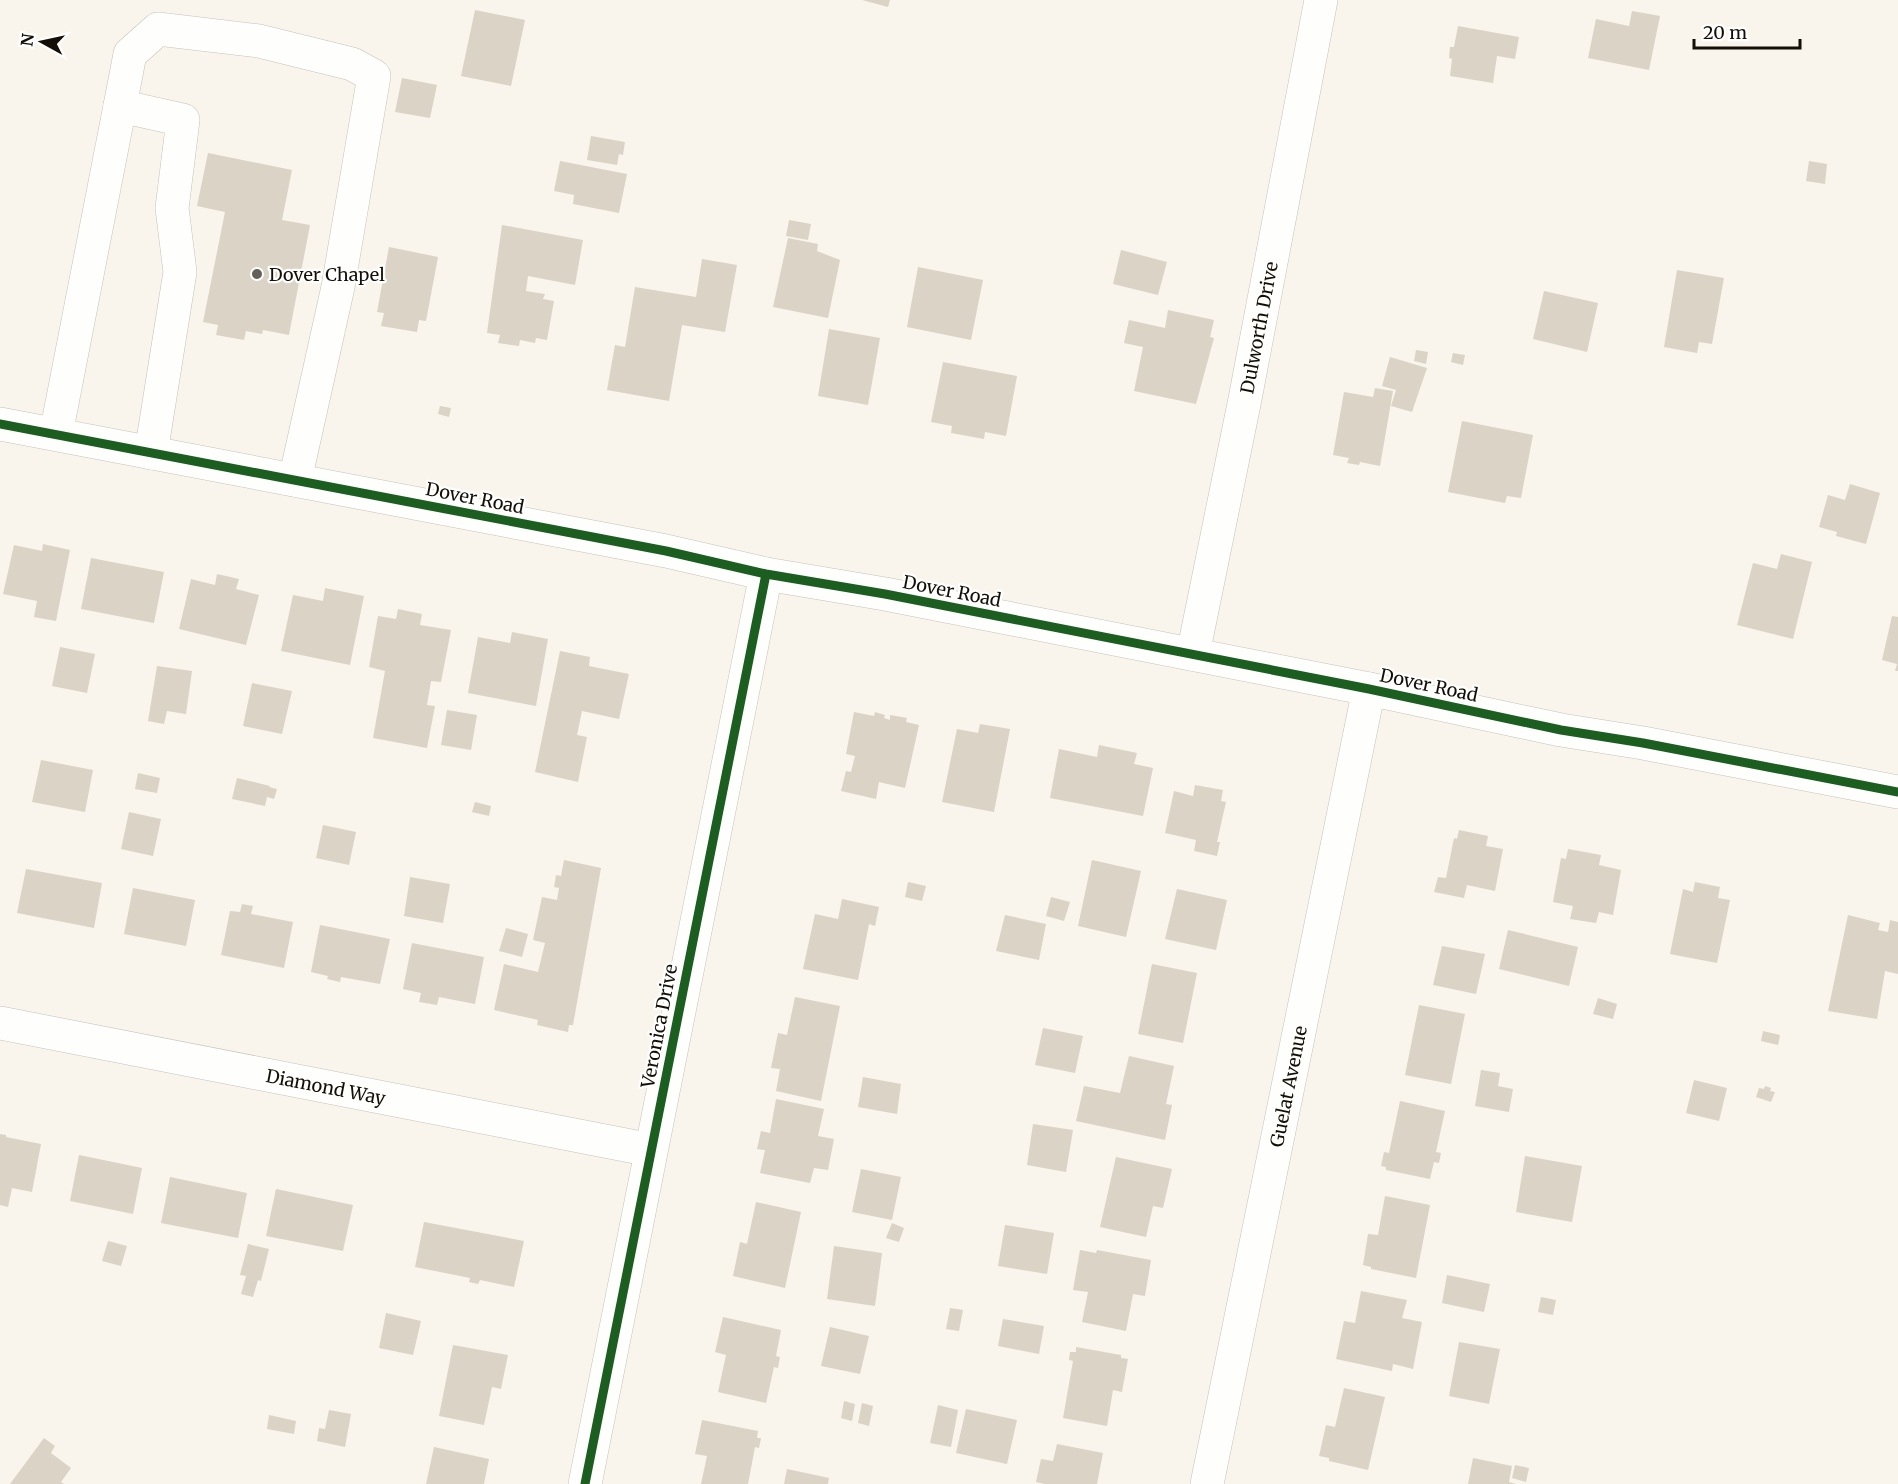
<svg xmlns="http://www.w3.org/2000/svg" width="1898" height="1484" font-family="Merriweather,serif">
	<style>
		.building { fill: #dad3c6 }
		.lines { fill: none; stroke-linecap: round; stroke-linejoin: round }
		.minor-casing { stroke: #c6c2b9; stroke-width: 34 }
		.minor { stroke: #fefefc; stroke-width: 33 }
		.cycleway-casing { stroke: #fff; stroke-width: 13 }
		.cycleway { stroke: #1b5e20; stroke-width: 9 }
		.poi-dot { fill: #646057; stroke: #fff; stroke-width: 2 }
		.labels { text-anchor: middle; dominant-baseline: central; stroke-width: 4.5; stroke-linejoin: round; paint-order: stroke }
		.poi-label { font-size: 18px; fill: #130f07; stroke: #fff; text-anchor: start }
		.street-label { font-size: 18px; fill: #130f07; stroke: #fff }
	</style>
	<rect width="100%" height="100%" fill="#f9f5ec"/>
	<!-- building -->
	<path class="building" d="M862 0H890L888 7Z
		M475 10 525 20 511 86 461 76Z
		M1632 11 1660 16 1649 70 1588 58 1596 19 1629 26Z
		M1458 26 1519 37 1515 59 1497 56 1493 83 1450 76 1452 59 1449 58 1450 47H1454Z
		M402 78 437 85 430 118 395 112Z
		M591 136 625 142 623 155 619 154 617 165 587 160Z
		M208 153 292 170 282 220 310 225 289 335 263 330 262 334 246 331 244 340 216 335 218 325 203 322 225 212 197 206Z
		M560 161 627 174 619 213 573 204 574 195 554 191Z
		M1809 161 1827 164 1825 184 1806 181Z
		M789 220 811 224 808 240 786 236Z
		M502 225 583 240 575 285 528 276 526 291 545 294 543 299 554 301 547 340 536 338 535 343 520 340 519 346 498 343 500 335 487 333Z
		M788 238 818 244 817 251 840 260 828 318 773 307Z
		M389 247 438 257 426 321 419 320 417 332 381 326 384 313 377 312Z
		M1121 250 1167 262 1158 295 1113 284Z
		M702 259 737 265 725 332 682 325 669 401 607 390 615 345 625 347 635 287 696 297Z
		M918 267 983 280 971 340 907 327Z
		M1677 270 1724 278 1712 344 1699 342 1697 353 1664 347Z
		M1544 291 1598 303 1587 352 1533 339Z
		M1168 310 1214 320 1210 337 1214 338 1196 404 1134 391 1143 347 1124 343 1129 320 1165 328Z
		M829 329 880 338 868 405 818 396Z
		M1416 350 1428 352 1426 364 1414 361Z
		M1453 353 1465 355 1463 365 1451 362Z
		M1390 357 1427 368 1412 412 1391 406 1396 390 1382 386Z
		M943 362 1017 376 1006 436 985 432 984 439 951 433 952 426 931 422Z
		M1375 388 1393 391 1380 466 1360 462 1359 465 1347 463 1349 458 1333 455 1344 392 1373 397Z
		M440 406 451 408 449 417 438 414Z
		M1462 421 1533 435 1521 498 1507 496 1505 503 1448 492Z
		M1850 484 1880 493 1866 544 1836 536 1837 532 1819 527 1828 495 1845 500Z
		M43 544 70 550 56 621 34 617 37 601 3 594 14 545 42 551Z
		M1781 554 1812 562 1793 639 1737 625 1753 563 1777 569Z
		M91 558 164 572 154 623 81 609Z
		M217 574 239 579 236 589 259 595 246 645 179 629 191 579 215 585Z
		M325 588 364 596 350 665 281 651 293 595 323 601Z
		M398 609 422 614 420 625 451 630 441 682 431 681 427 705 435 706 427 748 373 738 385 671 369 667 378 616 396 619Z
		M1892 616 1898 617V671H1895L1897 664 1882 660Z
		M512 632 548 639 536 706 468 693 478 637 510 643Z
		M60 647 95 654 87 693 52 686Z
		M560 651 590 657 589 666 629 674 619 719 582 711 577 735 587 737 578 782 535 772Z
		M157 666 192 671 186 714 167 711 164 724 148 721Z
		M252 683 292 691 282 734 243 726Z
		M447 710 477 715 471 750 441 745Z
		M854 712 874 716 875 712 885 715 884 718 890 720V715L907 718 906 722 919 725 905 788 879 782 876 799 841 791 846 771 851 772 855 756 846 754Z
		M980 724 1010 729 994 812 942 802 957 729 978 733Z
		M1099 745 1137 753 1134 764 1153 768 1143 816 1050 798 1059 749 1097 757Z
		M41 760 93 770 85 812 32 802Z
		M138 773 160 778 157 793 135 789Z
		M237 778 270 786 269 787 277 789 274 799 267 797 265 806 232 799Z
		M1195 785 1223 790 1221 801 1226 802 1217 842H1220L1217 856 1194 851 1196 840 1165 833 1174 791 1193 796Z
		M475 802 491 806 489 816 472 812Z
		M129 812 161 819 153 856 121 849Z
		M323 825 356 832 349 865 316 858Z
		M1459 830 1488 836 1486 846 1503 849 1495 891 1467 885 1464 898 1434 892 1438 877 1446 878 1454 838 1457 839Z
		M1568 849 1601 855 1599 865 1621 870 1613 915 1599 912 1596 923 1570 919 1573 906 1553 902 1561 858 1566 859Z
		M564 860 601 868 573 1025H569L568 1032 537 1025 538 1020 494 1010 504 964 538 972 545 943 533 940 542 897 557 900 559 888 554 887 556 875 561 876Z
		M1092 860 1141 871 1126 937 1078 926Z
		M26 869 102 883 94 928 17 913Z
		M410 877 450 884 443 923 404 916Z
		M908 882 926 886 922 901 905 897Z
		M1695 882 1720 887 1718 898 1730 900 1717 963 1670 954 1683 889 1693 892Z
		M133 888 195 900 186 946 124 934Z
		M1177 889 1227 900 1216 950 1165 939Z
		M1051 897 1070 902 1064 921 1046 916Z
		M842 899 879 907 875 926 869 924 858 980 803 969 815 914 838 919Z
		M242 904 253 906 251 914 293 922 284 968 221 955 230 911 240 912Z
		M1005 915 1046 924 1039 960 996 951Z
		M1848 915 1880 923 1878 930 1888 932 1890 920 1898 922V974L1885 971 1877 1019 1828 1011Z
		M320 925 390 939 380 984 341 977 340 982 327 979 328 976 311 972Z
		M506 928 528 934 522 957 499 951Z
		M1508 930 1578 947 1569 986 1499 969Z
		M412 943 484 957 475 1004 439 997 437 1005 419 1002 421 993 403 989Z
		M1442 946 1485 954 1476 994 1433 985Z
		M1152 964 1197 973 1183 1043 1138 1034Z
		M795 997 840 1006 821 1101 776 1091 780 1069 771 1068 778 1033 787 1035Z
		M1598 998 1617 1004 1613 1019 1593 1014Z
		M1419 1005 1465 1014 1451 1084 1405 1075Z
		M1043 1028 1083 1036 1075 1073 1035 1065Z
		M1763 1031 1780 1035 1778 1045 1761 1041Z
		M1129 1056 1174 1066 1166 1104 1172 1105 1165 1140 1076 1121 1084 1086 1120 1093Z
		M1481 1070 1500 1073 1498 1086 1513 1089 1509 1112 1475 1106Z
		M863 1077 901 1084 897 1114 858 1107Z
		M1694 1080 1727 1088 1719 1121 1686 1113Z
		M1765 1086 1771 1088 1770 1091 1775 1092 1771 1102 1756 1097 1759 1088 1764 1089Z
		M776 1099 824 1109 818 1136 834 1139 828 1170 814 1168 810 1183 760 1173 765 1150 757 1149 761 1131 770 1133Z
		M1400 1101 1445 1111 1436 1152 1441 1153 1439 1163 1434 1162 1430 1179 1386 1170V1167L1381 1166 1384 1152 1389 1153Z
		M1033 1124 1073 1130 1066 1172 1027 1165Z
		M0 1134 6 1135V1137L41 1144 32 1192 12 1188 8 1207 0 1205Z
		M79 1155 142 1168 133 1214 70 1201Z
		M1525 1156 1582 1166 1572 1222 1516 1212Z
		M1116 1157 1172 1169 1163 1208 1153 1206 1146 1237 1100 1227Z
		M861 1169 901 1177 892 1220 852 1212Z
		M170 1177 247 1193 238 1238 161 1223Z
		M276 1189 353 1205 343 1251 266 1236Z
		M1385 1196 1430 1205 1416 1278 1371 1269V1267L1363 1265 1368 1234 1378 1235Z
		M756 1202 801 1212 785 1288 733 1276 740 1242 747 1244Z
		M424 1222 524 1241 514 1287 480 1280 478 1284 469 1282 470 1278 415 1267Z
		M892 1223 904 1228 899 1242 886 1238Z
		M1005 1225 1054 1233 1047 1274 998 1266Z
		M108 1241 127 1246 121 1266 102 1261Z
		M248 1244 269 1249 261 1281 258 1280 253 1297 241 1294 246 1276 240 1275Z
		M834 1246 882 1253 875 1306 827 1299Z
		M1080 1250 1096 1253 1097 1250 1151 1260 1145 1296 1133 1294 1126 1331 1082 1322 1088 1292 1073 1290Z
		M1447 1275 1490 1284 1484 1312 1442 1303Z
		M1361 1291 1407 1300 1402 1318 1422 1322 1413 1369 1393 1364 1392 1371 1336 1359 1344 1321 1355 1323Z
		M1541 1297 1556 1300 1553 1315 1538 1312Z
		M950 1308 963 1310 959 1331 946 1329Z
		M386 1313 421 1321 413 1355 379 1348Z
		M723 1317 781 1330 776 1356 780 1357 778 1368 774 1367 766 1403 718 1392 726 1355 715 1352Z
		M1003 1319 1044 1326 1039 1354 998 1346Z
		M830 1327 869 1336 860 1374 821 1366Z
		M1459 1342 1500 1349 1489 1404 1449 1396Z
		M453 1345 508 1355 501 1389 492 1387 484 1425 439 1416Z
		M1076 1347 1121 1355V1358L1128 1359 1122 1392 1113 1390 1107 1426 1063 1418 1073 1361 1069 1360 1070 1352H1076Z
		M1344 1388 1385 1397 1368 1470 1329 1461V1458L1319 1456 1326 1425 1335 1427Z
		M844 1401 855 1404 852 1421 841 1418Z
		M862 1403 873 1406 869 1426 858 1423Z
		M938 1405 958 1410 951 1447 930 1443Z
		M966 1409 1017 1420 1007 1464 956 1453Z
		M329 1410 351 1414 345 1447 317 1441 319 1428 325 1429Z
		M269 1415 296 1421 294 1434 267 1429Z
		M702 1420 758 1431 757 1438H761L759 1448 755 1447 748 1484H701L707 1456 695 1454Z
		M44 1438 55 1446 51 1453 71 1468 61 1482 64 1484H10Z
		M1057 1444 1103 1453 1097 1484H1045L1036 1482 1041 1459 1053 1461Z
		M434 1447 489 1459 484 1484H426Z
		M1473 1458 1512 1466 1509 1482 1516 1484H1468Z
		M1515 1465 1529 1468 1526 1482 1512 1478Z
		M787 1469 829 1478 828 1484H784Z"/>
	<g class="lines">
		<defs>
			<g id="minor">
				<path d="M120 106 130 54 158 29 259 41 352 64 374 76 338 287 295 480"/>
				<path d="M0 424 666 551 766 574 885 594 1369 689 1561 730 1643 743 1898 792"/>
				<path d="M56 434 120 106 183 120 172 208 180 272 151 453"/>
				<path id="s1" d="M1193 654 1245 399 1321 0"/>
				<path id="s2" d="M0 1023 651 1150"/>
				<path d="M585 1484 766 574"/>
				<path id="s3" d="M1207 1484 1369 689"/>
			</g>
		</defs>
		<!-- minor casing -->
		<use href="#minor" class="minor-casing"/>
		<!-- minor -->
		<use href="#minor" class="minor"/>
		<defs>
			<path id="cycleway" d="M0 424 666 551 766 574 885 594 1369 689 1561 730 1643 743 1898 792
				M585 1484 766 574"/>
		</defs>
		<!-- cycleway casing -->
		<use href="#cycleway" class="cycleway-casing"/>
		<!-- cycleway -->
		<use href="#cycleway" class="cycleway"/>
	</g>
	<!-- markers -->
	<circle class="poi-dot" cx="257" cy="274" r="6"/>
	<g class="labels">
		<!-- poi labels -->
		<g class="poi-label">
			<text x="269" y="274">Dover Chapel</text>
		</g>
		<!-- street labels -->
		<g class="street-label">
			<text stroke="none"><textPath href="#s1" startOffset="333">Dulworth Drive</textPath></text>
			<text transform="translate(475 498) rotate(11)">Dover Road</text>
			<text transform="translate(952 591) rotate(11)">Dover Road</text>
			<text transform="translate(1429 685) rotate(12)">Dover Road</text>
			<text transform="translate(659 1026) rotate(-79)">Veronica Drive</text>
			<text stroke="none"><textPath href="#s3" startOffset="406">Guelat Avenue</textPath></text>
			<text stroke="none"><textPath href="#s2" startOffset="332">Diamond Way</textPath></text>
		</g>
	</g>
	<!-- north arrow -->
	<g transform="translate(42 42) rotate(278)" stroke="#ffffff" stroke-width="4.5" paint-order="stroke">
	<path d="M0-4.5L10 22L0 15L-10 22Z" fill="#130f07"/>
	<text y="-9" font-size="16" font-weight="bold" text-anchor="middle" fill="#130f07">N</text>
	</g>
	<!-- scale -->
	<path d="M1694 39v9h106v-9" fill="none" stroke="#130f07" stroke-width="3"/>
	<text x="1703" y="39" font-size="18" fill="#130f07" stroke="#ffffff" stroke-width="4.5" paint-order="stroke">20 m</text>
</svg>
